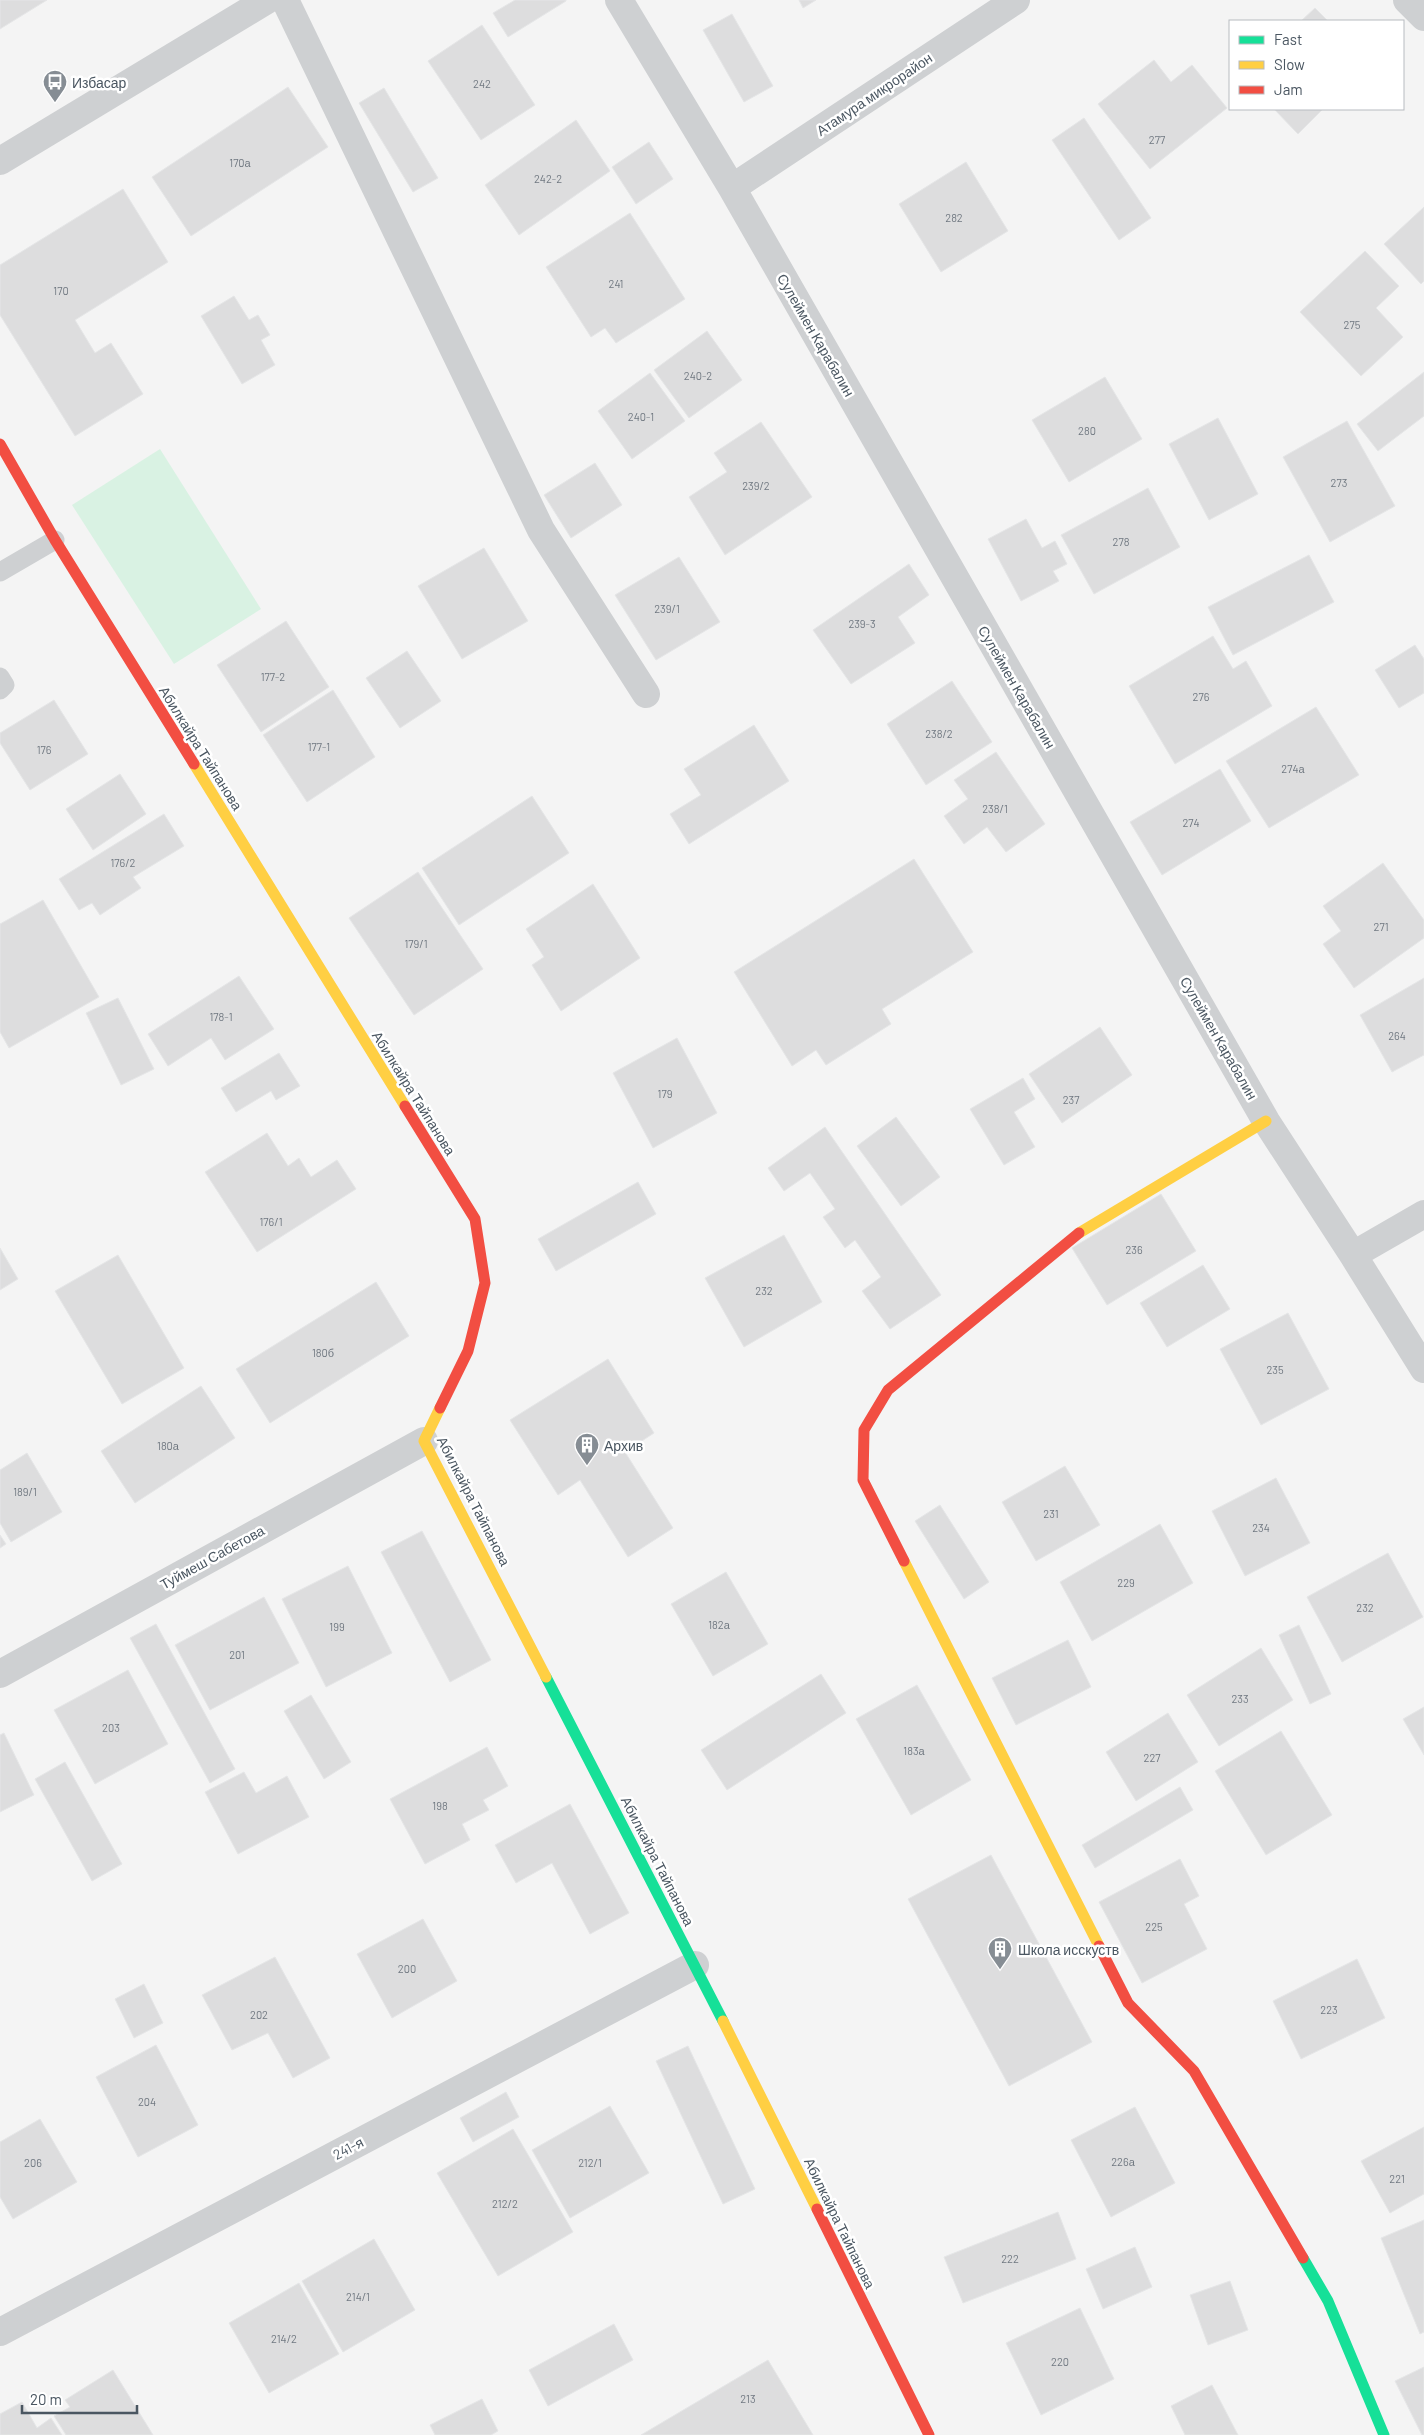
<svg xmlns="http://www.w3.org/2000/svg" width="1424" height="2435" font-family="Barlow,sans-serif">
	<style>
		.green { fill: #d9f2e3 }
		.building { fill: #ddddde; stroke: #e5e6e7 }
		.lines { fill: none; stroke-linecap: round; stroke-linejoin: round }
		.lane { stroke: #ced0d2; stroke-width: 19 }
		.street { stroke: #ced0d2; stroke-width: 28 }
		.fast { stroke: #16e098; stroke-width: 11 }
		.slow { stroke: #ffcf43; stroke-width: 11 }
		.jam { stroke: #f24e42; stroke-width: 11 }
		.labels { text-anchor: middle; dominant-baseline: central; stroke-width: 5; stroke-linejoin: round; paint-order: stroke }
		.number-label { font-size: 11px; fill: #707881 }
		.poi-label { font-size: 14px; fill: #4a5661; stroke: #fff; text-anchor: start }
		.street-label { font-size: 14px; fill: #4a5661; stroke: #fff }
	</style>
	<rect width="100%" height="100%" fill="#f4f4f4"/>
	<!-- green -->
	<path class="green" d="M160 449 261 609 174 664 72 505Z"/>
	<!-- building -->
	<path class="building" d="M0 0H47L0 29Z
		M515 0H566V1L508 37 493 13Z
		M799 0H816L803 8Z
		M1315 8 1328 21H1301Z
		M732 14 773 86 744 102 703 30Z
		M482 25 535 105 481 140 428 61Z
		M1154 60 1171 82 1192 65 1227 108 1150 169 1098 104Z
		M288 87 328 147 191 236 152 177Z
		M384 88 438 178 413 192 359 103Z
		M1274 109H1323L1298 134Z
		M1084 118 1151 218 1119 240 1052 140Z
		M576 120 610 171 519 235 485 185Z
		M649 142 673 179 636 204 612 167Z
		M966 162 1008 231 941 272 899 204Z
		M123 189 168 262 75 320 95 353 111 343 143 394 75 436 0 315V265Z
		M1424 207V281L1421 284 1384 244Z
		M630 213 685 299 616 343 605 328 591 337 546 267Z
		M1365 251 1399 286 1376 308 1403 337 1361 376 1300 312Z
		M234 296 249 320 258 315 270 335 261 340 275 365 242 384 201 316Z
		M707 331 742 380 689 418 654 370Z
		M1424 372V416L1378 451 1357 424Z
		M650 373 685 421 632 459 598 411Z
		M1105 377 1142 439 1069 482 1032 420Z
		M1218 418 1258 494 1209 520 1169 444Z
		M1347 421 1395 506 1330 542 1283 457Z
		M761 422 812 497 725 555 689 497 727 472 714 453Z
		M595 463 622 505 571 538 544 495Z
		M1148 488 1180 547 1094 594 1061 535Z
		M1026 519 1042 548 1055 541 1067 564 1053 571 1059 581 1021 601 988 539Z
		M484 548 528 621 462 659 418 586Z
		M1309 555 1334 602 1233 655 1208 607Z
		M679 557 720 622 656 660 615 595Z
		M909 564 929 595 898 617 915 643 851 684 813 630Z
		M286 621 329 687 261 732 217 665Z
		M1213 636 1233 669 1246 661 1272 706 1175 764 1129 686Z
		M1415 645 1424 659V693L1399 708 1375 670Z
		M407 651 441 701 400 728 366 678Z
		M952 681 992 742 926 785 887 724Z
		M333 690 375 757 307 802 263 735Z
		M54 700 88 754 30 790 0 743V733Z
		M1316 707 1359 775 1269 828 1226 761Z
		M754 725 789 781 689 844 670 814 701 795 684 769Z
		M996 752 1045 824 1006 852 987 827 964 844 944 816 968 799 954 780Z
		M1220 769 1251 821 1162 875 1130 822Z
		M120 774 146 814 93 850 66 809Z
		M532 796 569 853 459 925 422 868Z
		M164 814 184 846 133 877 141 888 100 915 92 903 79 910 59 879Z
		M914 859 973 952 882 1009 891 1024 826 1065 816 1050 792 1066 734 972Z
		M1383 863 1424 920V938L1354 988 1323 944 1341 931 1323 906Z
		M418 872 483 969 414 1015 349 918Z
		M593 884 640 958 561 1011 532 965 544 957 526 929Z
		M43 900 99 997 9 1048 0 1032V924Z
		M239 976 274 1029 225 1060 211 1038 168 1066 148 1034Z
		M1424 978V1055L1392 1072 1360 1015Z
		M118 998 154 1069 121 1085 86 1013Z
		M1100 1027 1132 1075 1062 1123 1029 1074Z
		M677 1038 717 1113 653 1148 613 1073Z
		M279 1053 300 1086 276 1100 271 1091 236 1112 221 1088Z
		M1023 1078 1035 1099 1014 1112 1035 1147 1004 1165 970 1109Z
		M896 1117 940 1177 901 1206 857 1146Z
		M825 1127 941 1295 890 1329 862 1291 881 1277 855 1240 845 1248 823 1217 835 1209 810 1173 784 1191 768 1168Z
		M267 1133 288 1166 299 1158 311 1177 337 1160 356 1189 257 1252 205 1172Z
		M638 1182 656 1214 556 1271 538 1239Z
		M1161 1194 1196 1251 1107 1305 1072 1248Z
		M784 1235 822 1302 744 1347 705 1278Z
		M0 1248 18 1279 0 1290Z
		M118 1255 184 1368 122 1404 55 1291Z
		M1203 1265 1230 1309 1167 1347 1140 1303Z
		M376 1282 409 1336 270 1423 236 1369Z
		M1288 1313 1329 1389 1261 1425 1220 1349Z
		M608 1359 654 1433 625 1452 673 1528 628 1557 580 1480 558 1495 510 1420Z
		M201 1386 235 1438 135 1503 101 1451Z
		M27 1453 62 1512 11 1542 0 1523V1470Z
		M1065 1466 1100 1525 1036 1561 1002 1502Z
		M1276 1478 1310 1543 1245 1576 1212 1511Z
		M940 1505 989 1582 964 1599 915 1521Z
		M1160 1524 1193 1583 1092 1641 1060 1582Z
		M422 1531 491 1660 450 1682 381 1552Z
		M0 1535 6 1544 0 1548Z
		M1388 1553 1423 1617 1342 1662 1307 1597Z
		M348 1566 392 1653 326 1687 282 1599Z
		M726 1572 768 1644 713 1676 671 1604Z
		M264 1597 299 1663 210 1710 175 1645Z
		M156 1624 235 1769 210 1783 130 1638Z
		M1299 1625 1331 1694 1310 1704 1279 1635Z
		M1068 1640 1091 1687 1016 1725 992 1678Z
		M1261 1648 1293 1700 1219 1746 1187 1695Z
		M128 1670 168 1744 95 1784 54 1710Z
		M821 1674 846 1713 727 1790 701 1750Z
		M917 1685 971 1780 911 1815 856 1719Z
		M311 1695 351 1762 324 1779 284 1711Z
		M1424 1707V1755L1403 1719Z
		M1168 1713 1198 1762 1136 1801 1106 1752Z
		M1281 1731 1332 1815 1266 1855 1215 1771Z
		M4 1733 34 1795 0 1812V1735Z
		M487 1747 508 1786 483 1800 489 1810 462 1824 470 1840 425 1864 390 1799Z
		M65 1762 122 1864 92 1881 35 1779Z
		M244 1772 256 1793 287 1776 309 1817 238 1854 205 1792Z
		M1180 1787 1193 1810 1095 1868 1082 1845Z
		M570 1804 629 1913 590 1934 552 1863 516 1883 495 1845Z
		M991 1855 1092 2042 1009 2086 908 1899Z
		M1180 1859 1199 1896 1184 1904 1207 1949 1142 1983 1099 1902Z
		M423 1919 457 1981 392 2018 357 1954Z
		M275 1957 330 2058 293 2078 268 2033 232 2050 202 1995Z
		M1357 1959 1385 2018 1301 2059 1273 2001Z
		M144 1984 163 2023 134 2038 115 1999Z
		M156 2045 198 2125 138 2157 96 2077Z
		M688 2046 755 2189 723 2204 656 2061Z
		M506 2092 519 2117 473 2142 460 2118Z
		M610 2106 649 2173 570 2218 532 2150Z
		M1135 2107 1175 2183 1111 2217 1071 2140Z
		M40 2119 77 2182 13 2219 0 2197V2142Z
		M1424 2127V2194L1390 2213 1361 2161Z
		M513 2129 573 2232 498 2276 437 2173Z
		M1058 2212 1076 2259 963 2303 944 2257Z
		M1424 2220V2332L1420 2334 1381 2238Z
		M374 2239 415 2310 343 2352 302 2281Z
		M1135 2247 1152 2287 1103 2309 1086 2269Z
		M1230 2281 1248 2330 1208 2345 1190 2295Z
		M299 2283 339 2354 269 2393 229 2323Z
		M1080 2308 1114 2379 1041 2415 1006 2343Z
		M614 2324 633 2360 548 2406 529 2370Z
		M768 2360 813 2435H641Z
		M1424 2367V2435H1422L1395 2381Z
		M113 2370 153 2435H66L54 2416 70 2407 65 2400Z
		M1212 2385 1238 2435H1185L1171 2406Z
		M482 2399 498 2431 491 2435H435L430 2425Z
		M22 2402 37 2428 51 2418 62 2435H0V2414Z"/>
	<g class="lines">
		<!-- lane -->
		<path class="lane" d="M0 572 55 540
			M0 677 5 685 0 690"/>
		<!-- street -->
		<path class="street" d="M285 0 541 530 646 694
			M619 0 732 188 1266 1121 1353 1255 1424 1369
			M1407 0 1424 17
			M0 161 267 0
			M732 188 1016 0
			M1353 1255 1424 1214
			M0 1674 424 1441
			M0 2332 695 1965"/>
		<!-- fast -->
		<path class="fast" d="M546 1677 723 2021
			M1303 2258 1328 2301 1384 2435"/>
		<!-- slow -->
		<path class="slow" d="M194 764 405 1106
			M1079 1233 1266 1121
			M440 1408 424 1441 546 1677
			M904 1561 1099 1946
			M723 2021 817 2209"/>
		<!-- jam -->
		<path class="jam" d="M0 444 55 540 194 764
			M405 1106 475 1219 485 1283 468 1351 440 1408
			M904 1561 863 1480 864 1430 888 1390 1079 1233
			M1099 1946 1128 2003 1194 2071 1303 2258
			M817 2209 929 2435"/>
	</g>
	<!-- icons -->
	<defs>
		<symbol id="bus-pin" viewBox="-11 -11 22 30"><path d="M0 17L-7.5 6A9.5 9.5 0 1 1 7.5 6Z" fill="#868d94" stroke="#fff"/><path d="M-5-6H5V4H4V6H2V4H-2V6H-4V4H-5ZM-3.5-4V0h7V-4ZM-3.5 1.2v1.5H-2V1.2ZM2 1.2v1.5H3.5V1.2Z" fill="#fff"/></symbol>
		<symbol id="building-pin" viewBox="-11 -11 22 30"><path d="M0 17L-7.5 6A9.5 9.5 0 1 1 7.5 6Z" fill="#868d94" stroke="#fff"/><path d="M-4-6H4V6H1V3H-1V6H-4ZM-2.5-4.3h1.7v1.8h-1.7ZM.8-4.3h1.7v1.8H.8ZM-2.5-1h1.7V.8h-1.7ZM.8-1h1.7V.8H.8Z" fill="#fff"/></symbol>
	</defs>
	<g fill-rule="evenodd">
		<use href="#bus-pin" x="41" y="68" width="28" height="38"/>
		<use href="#building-pin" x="573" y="1431" width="28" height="38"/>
		<use href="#building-pin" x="986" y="1935" width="28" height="38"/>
	</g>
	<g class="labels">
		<!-- number labels -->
		<g class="number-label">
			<text x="482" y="83">242</text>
			<text x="1157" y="139">277</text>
			<text x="240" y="162">170а</text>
			<text x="548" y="178">242-2</text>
			<text x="954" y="217">282</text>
			<text x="616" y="283">241</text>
			<text x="61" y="290">170</text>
			<text x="1352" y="324">275</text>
			<text x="698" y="375">240-2</text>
			<text x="641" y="416">240-1</text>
			<text x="1087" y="430">280</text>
			<text x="1339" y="482">273</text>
			<text x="756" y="485">239/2</text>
			<text x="1121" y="541">278</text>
			<text x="667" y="608">239/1</text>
			<text x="862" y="623">239-3</text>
			<text x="273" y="676">177-2</text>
			<text x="1201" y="696">276</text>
			<text x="939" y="733">238/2</text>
			<text x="319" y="746">177-1</text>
			<text x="44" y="749">176</text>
			<text x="1293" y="768">274а</text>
			<text x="995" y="808">238/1</text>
			<text x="1191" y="822">274</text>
			<text x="123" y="862">176/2</text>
			<text x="1381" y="926">271</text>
			<text x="416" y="943">179/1</text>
			<text x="221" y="1016">178-1</text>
			<text x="1397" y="1035">264</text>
			<text x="665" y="1093">179</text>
			<text x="1071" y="1099">237</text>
			<text x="271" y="1221">176/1</text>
			<text x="1134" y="1249">236</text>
			<text x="764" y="1290">232</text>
			<text x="323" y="1352">180б</text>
			<text x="1275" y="1369">235</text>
			<text x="168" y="1445">180а</text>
			<text x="25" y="1491">189/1</text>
			<text x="1051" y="1513">231</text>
			<text x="1261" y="1527">234</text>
			<text x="1126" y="1582">229</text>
			<text x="1365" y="1607">232</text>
			<text x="719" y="1624">182а</text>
			<text x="337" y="1626">199</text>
			<text x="237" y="1654">201</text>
			<text x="1240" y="1698">233</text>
			<text x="111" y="1727">203</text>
			<text x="914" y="1750">183а</text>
			<text x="1152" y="1757">227</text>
			<text x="440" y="1805">198</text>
			<text x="1154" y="1926">225</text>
			<text x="407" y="1968">200</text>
			<text x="1329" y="2009">223</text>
			<text x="259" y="2014">202</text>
			<text x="147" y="2101">204</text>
			<text x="1123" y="2161">226а</text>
			<text x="33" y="2162">206</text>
			<text x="590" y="2162">212/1</text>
			<text x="1397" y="2178">221</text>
			<text x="505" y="2203">212/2</text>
			<text x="1010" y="2258">222</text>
			<text x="358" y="2296">214/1</text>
			<text x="284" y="2338">214/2</text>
			<text x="1060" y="2361">220</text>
			<text x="748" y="2398">213</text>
		</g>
		<!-- poi labels -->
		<g class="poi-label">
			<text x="72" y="82">Избасар</text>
			<text x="604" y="1445">Архив</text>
			<text x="1018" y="1949">Школа исскуств</text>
		</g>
		<!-- street labels -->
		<g class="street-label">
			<text transform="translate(874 94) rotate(-34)">Атамура микрорайон</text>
			<text transform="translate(816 335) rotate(60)">Сулеймен Карабалин</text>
			<text transform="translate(1017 687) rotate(60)">Сулеймен Карабалин</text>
			<text transform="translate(201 748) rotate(58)">Абилкайра Тайпанова</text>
			<text transform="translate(1219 1038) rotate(60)">Сулеймен Карабалин</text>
			<text transform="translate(414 1093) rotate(58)">Абилкайра Тайпанова</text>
			<text transform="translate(474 1501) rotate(63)">Абилкайра Тайпанова</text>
			<text transform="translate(212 1557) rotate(-29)">Туймеш Сабетова</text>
			<text transform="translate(658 1861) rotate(63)">Абилкайра Тайпанова</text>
			<text transform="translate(348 2148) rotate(-28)">241-я</text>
			<text transform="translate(840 2223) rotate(64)">Абилкайра Тайпанова</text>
		</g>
	</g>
	<!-- legend -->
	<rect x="1229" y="20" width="175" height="90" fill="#ffffff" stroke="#b7bbc0"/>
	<rect x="1239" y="36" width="25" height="8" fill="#16e098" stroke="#b7bbc0"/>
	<text x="1274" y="45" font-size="15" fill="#4a5661">Fast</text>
	<rect x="1239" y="61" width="25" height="8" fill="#ffcf43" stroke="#b7bbc0"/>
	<text x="1274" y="70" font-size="15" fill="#4a5661">Slow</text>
	<rect x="1239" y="86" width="25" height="8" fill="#f24e42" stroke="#b7bbc0"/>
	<text x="1274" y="95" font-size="15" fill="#4a5661">Jam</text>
	<!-- scale -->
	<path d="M22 2405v8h115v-8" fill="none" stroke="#4a5661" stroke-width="2.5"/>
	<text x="30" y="2405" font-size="15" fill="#4a5661" stroke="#ffffff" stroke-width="4" paint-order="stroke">20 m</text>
</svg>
